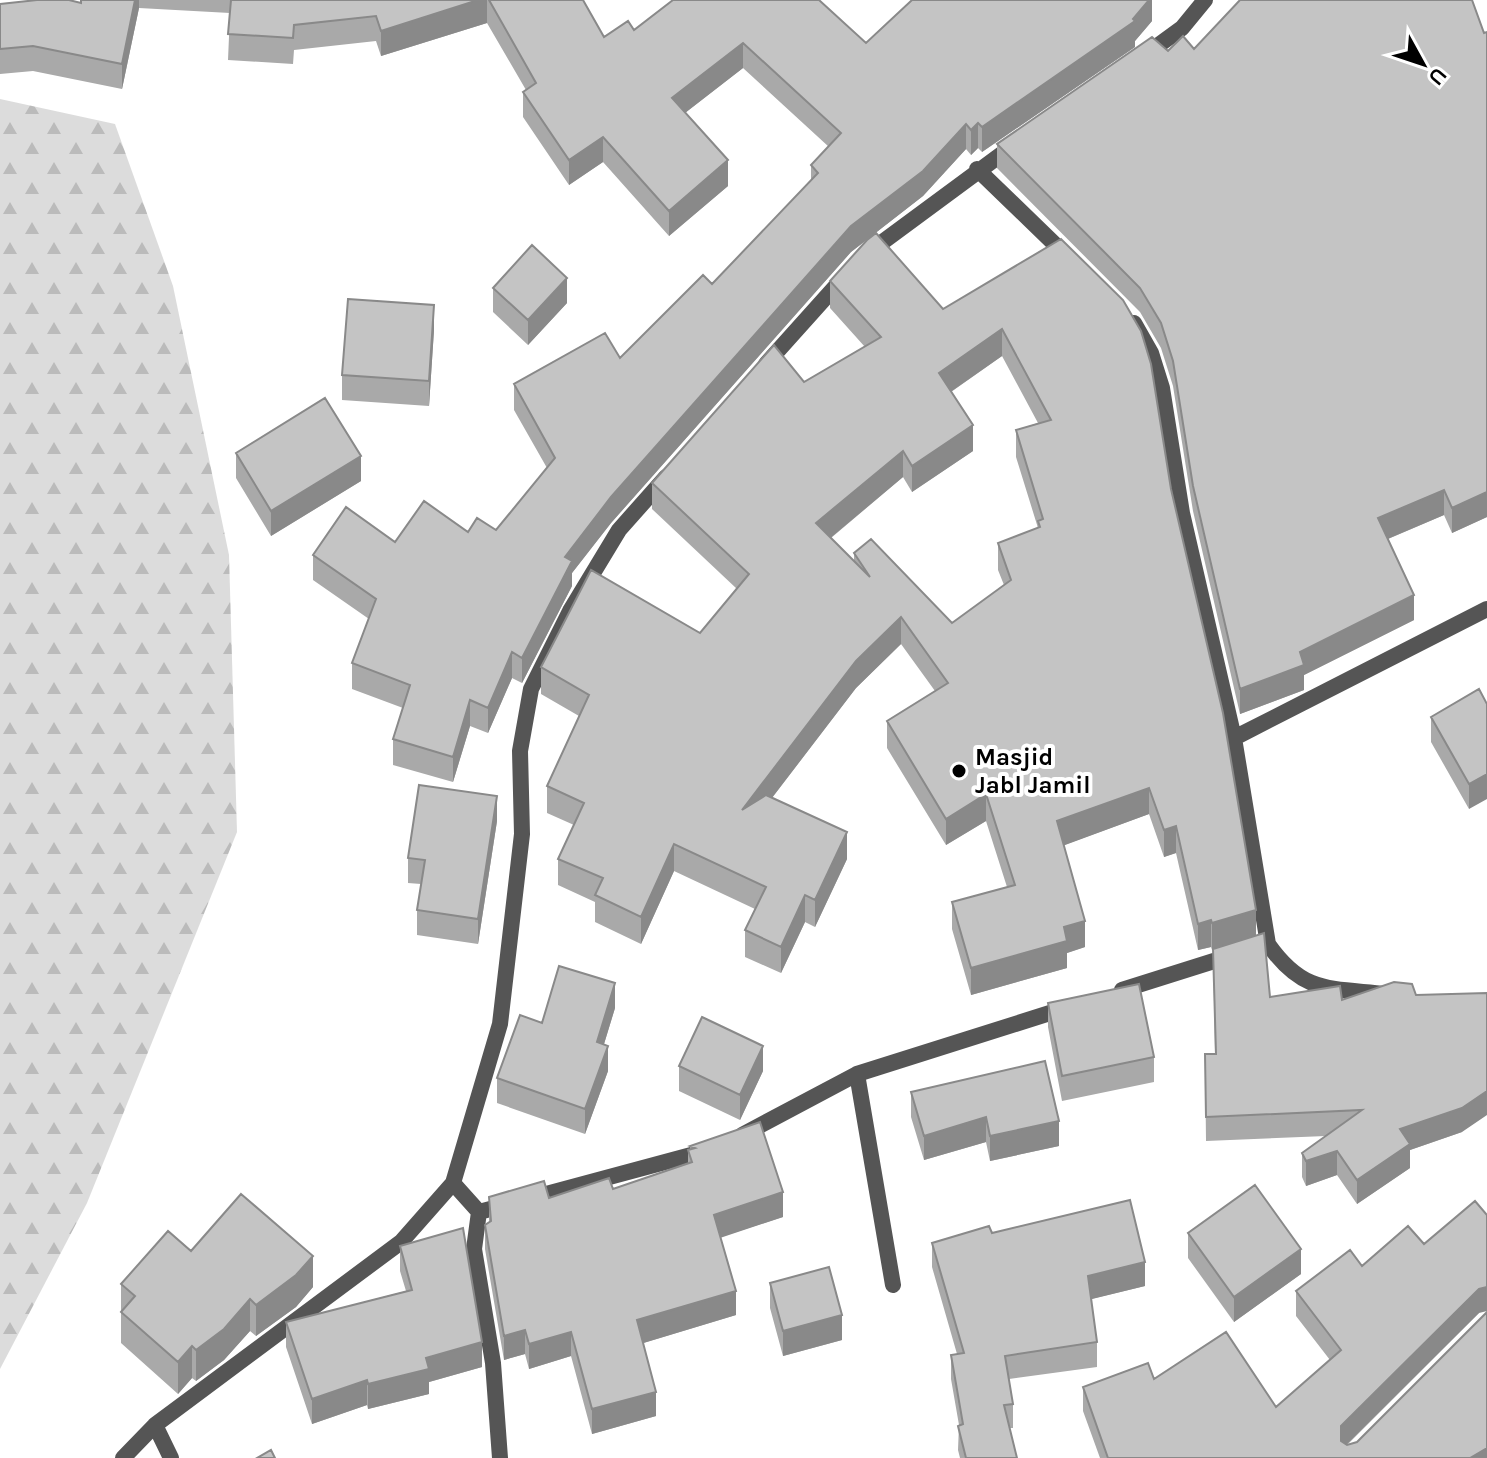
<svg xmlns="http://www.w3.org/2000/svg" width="1487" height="1458" font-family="Karla,sans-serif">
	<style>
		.forest { fill: url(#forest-firs) }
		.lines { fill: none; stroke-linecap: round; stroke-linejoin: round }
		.street { stroke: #555; stroke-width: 16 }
		.wall { fill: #a9a9a9; fill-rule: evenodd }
		.shaded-wall { fill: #898989 }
		.building { fill: #c4c4c4; stroke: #898989; stroke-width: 2; fill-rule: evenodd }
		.poi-dot { fill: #000; stroke: #fff; stroke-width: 3 }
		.labels { text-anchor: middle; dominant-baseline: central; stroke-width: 8; stroke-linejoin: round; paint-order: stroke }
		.poi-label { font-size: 24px; font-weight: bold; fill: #000; stroke: #fff; text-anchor: start }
	</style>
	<defs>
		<pattern id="forest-firs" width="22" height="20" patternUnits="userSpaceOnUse" patternTransform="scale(2)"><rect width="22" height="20" fill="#dcdcdc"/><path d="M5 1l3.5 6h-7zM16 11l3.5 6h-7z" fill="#bbb"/></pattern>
	</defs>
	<rect width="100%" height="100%" fill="#fff"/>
	<!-- forest -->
	<path class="forest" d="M0 99 115 124 173 286 229 555 237 832 87 1203 0 1369Z"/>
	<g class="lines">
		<!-- street -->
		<path class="street" d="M1145 55 1182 28 1205 0
			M977 169 1070 259
			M865 255 1014 145
			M1134 323 1151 353 1162 388 1182 513 1234 738 1268 944C1303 994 1330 988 1386 994
			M766 364 844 277
			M1234 738 1487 609
			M1122 990 1233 955
			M857 1074 893 1285
			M742 1135 857 1074 1069 1007
			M453 1183 479 1212 706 1151
			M479 1212 474 1249 493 1363 500 1458
			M155 1425 171 1458
			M123 1458 155 1425 401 1242 453 1183 500 1024 522 834 520 751 531 689 570 611 619 530 666 477"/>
	</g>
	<!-- wall -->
	<path class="wall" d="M81 0H583L604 37 634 30 866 43 1152 0V21L1135 41V47L982 152 978 148 971 155 966 149 923 196 851 252 611 523 572 573V586L522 683 512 678 488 733 470 726 453 782 393 765V739L403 708 352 689V663L369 619 313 580V555L395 542 496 530 547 468 514 410V384L620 358 712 284 811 181V165L829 147 743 68 685 113 728 186 669 236 603 162 569 185 523 117V92L526 90 487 23 381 56 376 41 294 50 293 64 228 60 230 13 139 8 122 89 33 71 0 74V4L81 3Z
		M1487 32V517L1452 533 1444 515 1388 539 1414 620 1304 675V690L1240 714 1193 511 1173 386 1161 348 1140 312 997 168V144L1168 51Z
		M1061 239 1171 489 1256 935 1270 997 1342 1000 1462 1132 1410 1150V1168L1357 1204 1337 1175 1306 1186 1302 1177V1153L1326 1136 1206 1141 1205 1054H1215L1213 950H1212L1211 947 1198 950 1176 853 1164 857 1149 814 1064 845 1085 947 1067 953V968L971 995 952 929V902L1007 887 986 821 946 845 887 748V721L935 691 901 644 856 688 772 798 847 859 815 927 805 922 781 973 745 957V930L755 909 674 871 641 944 595 922V902L558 885V859L574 825 547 813V786L579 716 541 694V667L700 633 737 589 652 509V483L804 382 865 347 830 308V281L943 309ZM1002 356 1038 423 1016 430V457L1038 528 998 543V570L1004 585 952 623 854 553V561L831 538 903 477 912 492 973 451 951 392Z
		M493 288 567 303 528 345 493 312Z
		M434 330 429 406 342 400V375Z
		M236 453 361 481 271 536 236 478Z
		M1479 689 1469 809 1431 742V717Z
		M497 821 478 944 417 935V910L421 884 408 883V858Z
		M1048 1003 1154 1057V1082L1062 1101 1048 1027Z
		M615 1008 604 1044 608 1071 585 1134 497 1103V1078L542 1023Z
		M679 1066 763 1071 740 1120 679 1091Z
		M911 1092 1059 1146 990 1161 986 1142 924 1160 911 1117Z
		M760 1122 783 1217 720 1237 736 1315 643 1343 656 1416 592 1434 571 1356 529 1369 525 1354 504 1360 485 1249V1225L489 1222V1197L549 1198 613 1189 688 1163V1150H690V1146Z
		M992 1233 1145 1286 1091 1299 1097 1342V1367L1009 1379 1013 1404V1428H1010L1017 1458H960L958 1450 959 1425 951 1379V1355L957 1354 932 1267V1243Z
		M1188 1233 1301 1274 1234 1322 1188 1258Z
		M1424 1244 1479 1313 1347 1445 1487 1458H1100L1083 1411V1387L1154 1379 1276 1407 1330 1360 1296 1316V1291Z
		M400 1246 482 1367 429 1382V1394L368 1409 367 1405 312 1424 286 1347V1322L406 1291 400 1271Z
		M770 1283 842 1340 783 1356 770 1308Z
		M121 1284 313 1287 296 1307 256 1336 250 1331 224 1360 196 1381 192 1378 178 1394 121 1343Z"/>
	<!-- shaded-wall -->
	<path class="shaded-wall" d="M135 0H139V8L122 89V64Z
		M478 0H487V23L381 56V31Z
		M1149 0H1152V21L1135 41V47L982 152V127L1133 19Z
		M743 43V68L672 123V98Z
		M978 123V148L971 155V130Z
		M966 124V149L923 196 851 252 611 523 572 573V586L522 683V658L565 557 611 497 851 226Z
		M603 137V162L569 185V160Z
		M728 160V186L669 236V211Z
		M567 278V303L528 345V320Z
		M434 305V330L429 406V381Z
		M1002 329V356L939 400V373Z
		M973 425V451L912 492V466Z
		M903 451V477L816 550V523Z
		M361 456V481L271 536V511Z
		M1444 490V515L1378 543V518Z
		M1487 492V517L1452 533V508Z
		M1414 595V620L1304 675V690L1240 714V689L1300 652Z
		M901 617V644L856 688 742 837V810L856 661Z
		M512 652V678L488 733V708Z
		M470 700V726L453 782V757Z
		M1487 774V799L1469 809V784Z
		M1149 788V814L1057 848V821Z
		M986 794V821L946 845V819Z
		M497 796V821L478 944V919Z
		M1176 826V853L1164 857V830Z
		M847 832V859L815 927V900Z
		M674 844V871L641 944V917Z
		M805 895V922L781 973V947Z
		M1256 910V936L1212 950V923Z
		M1211 920V947L1198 950V924Z
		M1085 921V947L1067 953V968L971 995V968L1064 927Z
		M615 983V1008L597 1067V1042Z
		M608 1046V1071L585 1134V1109Z
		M763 1046V1071L740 1120V1095Z
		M1487 1091V1115L1462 1132 1410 1150V1168L1357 1204V1180L1400 1129Z
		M986 1117V1142L924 1160V1136Z
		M1059 1121V1146L990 1161V1136Z
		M1337 1151V1175L1306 1186V1161Z
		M783 1192V1217L714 1240V1215Z
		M1301 1249V1274L1234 1322V1297Z
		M313 1256V1287L296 1307 256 1336V1305Z
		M1145 1262V1286L1088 1300V1276Z
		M1487 1287V1311L1479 1313 1341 1450V1426L1479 1289Z
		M736 1291V1315L637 1345V1320Z
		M250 1299V1331L224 1360 196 1381V1350Z
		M842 1315V1340L783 1356V1331Z
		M525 1330V1354L504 1360V1336Z
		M571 1332V1356L529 1369V1344Z
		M482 1342V1367L429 1382V1394L368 1409V1384L426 1358Z
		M192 1346V1378L178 1394V1362Z
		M367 1380V1405L312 1424V1399Z
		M656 1392V1416L592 1434V1409Z
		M1487 1448V1458H1470Z"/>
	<!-- building -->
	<path class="building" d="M37 0H69L81 3V0H135L122 64 33 46 0 49V4Z
		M231 0H478L381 31 376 16 294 25 293 38 228 34Z
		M489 0H583L604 37 628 21 634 30 673 0H819L866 43 912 0H1149L1133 19 1135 21 982 127 978 123 971 130 966 124 923 171 851 226 611 497 565 557 572 561 522 658 512 652 488 708 470 700 453 757 393 739 410 685 352 663 376 599 313 555 346 507 395 542 424 501 468 532 477 518 496 530 555 458 514 384 605 333 620 358 703 275 712 284 818 173 811 165 841 133 743 43 672 98 728 160 669 211 603 137 569 160 523 92 536 83Z
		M1240 0H1472L1484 33 1487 32V492L1452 508 1444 490 1378 518 1414 595 1300 652 1304 665 1240 689 1193 486 1173 361 1161 323 1140 288 997 144 1152 37 1168 51 1183 36 1194 49Z
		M876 233 943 309 1061 239 1123 300 1141 331 1151 364 1171 489 1223 713 1256 910 1212 923 1211 920 1198 924 1176 826 1164 830 1149 788 1057 821 1085 921 1064 927 1067 941 971 968 952 902 1015 885 986 794 946 819 887 721 948 683 901 617 856 661 742 810 766 795 847 832 815 900 805 895 781 947 745 930 766 887 674 844 641 917 595 895 603 878 558 859 584 803 547 786 589 695 541 667 591 570 700 633 749 574 652 483 774 345 804 382 881 337 830 281 867 240ZM1002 329 1051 420 1016 430 1043 519 1038 521 1040 527 998 543 1011 580 952 623 871 539 854 553 870 577 816 523 903 451 912 466 973 425 939 373Z
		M532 245 567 278 528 320 493 288Z
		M348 299 434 305 429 381 342 375Z
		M325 398 361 456 271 511 236 453Z
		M1479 689 1487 704V774L1469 784 1431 717Z
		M419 785 497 796 478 919 417 910 425 860 408 858Z
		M1264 933 1270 997 1340 986 1342 1000 1394 982 1412 984 1416 995 1487 993V1091L1462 1108 1400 1129 1410 1144 1357 1180 1337 1151 1306 1161 1302 1153 1362 1110 1206 1117 1205 1054H1216L1213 949Z
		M559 966 615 983 597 1042 608 1046 585 1109 497 1078 520 1015 542 1023Z
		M1139 984 1154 1057 1062 1076 1048 1003Z
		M702 1017 763 1046 740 1095 679 1066Z
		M1045 1061 1059 1121 990 1136 986 1117 924 1136 911 1092Z
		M760 1122 783 1192 714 1215 736 1291 637 1320 656 1392 592 1409 571 1332 529 1344 525 1330 504 1336 485 1225 491 1221 489 1197 544 1181 549 1198 609 1178 613 1189 692 1162 688 1150 695 1148 690 1146Z
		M1255 1185 1301 1249 1234 1297 1188 1233Z
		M241 1194 313 1256 296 1275 256 1305 250 1299 224 1329 196 1350 192 1346 178 1362 121 1312 135 1296 121 1284 168 1231 191 1251Z
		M1130 1200 1145 1262 1088 1276 1097 1342 1005 1356 1013 1404 1004 1405 1017 1458H966L958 1426 963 1424 951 1355 964 1353 932 1243 989 1226 992 1233Z
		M1475 1201 1487 1215V1287L1479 1289 1341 1426V1441L1347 1445 1357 1442 1487 1312V1448L1470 1458H1108L1083 1387 1148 1363 1154 1379 1226 1332 1276 1407 1341 1350 1296 1291 1350 1250 1362 1266 1408 1226 1424 1244Z
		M463 1228 482 1342 426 1358 429 1369 368 1384 367 1380 312 1399 286 1322 412 1290 400 1246Z
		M829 1267 842 1315 783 1331 770 1283Z
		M271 1450 275 1458H257Z"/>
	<!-- markers -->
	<circle class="poi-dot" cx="959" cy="771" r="8"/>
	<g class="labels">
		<!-- poi labels -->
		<g class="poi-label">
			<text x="975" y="757">Masjid<tspan x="975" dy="28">Jabl Jamil</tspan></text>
		</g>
	</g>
	<!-- north arrow -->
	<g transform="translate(1423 64) rotate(130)" stroke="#ffffff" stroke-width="6" paint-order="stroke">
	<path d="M0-6L14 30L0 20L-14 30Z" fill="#000000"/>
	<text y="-12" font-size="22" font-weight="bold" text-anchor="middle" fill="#000000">U</text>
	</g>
</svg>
